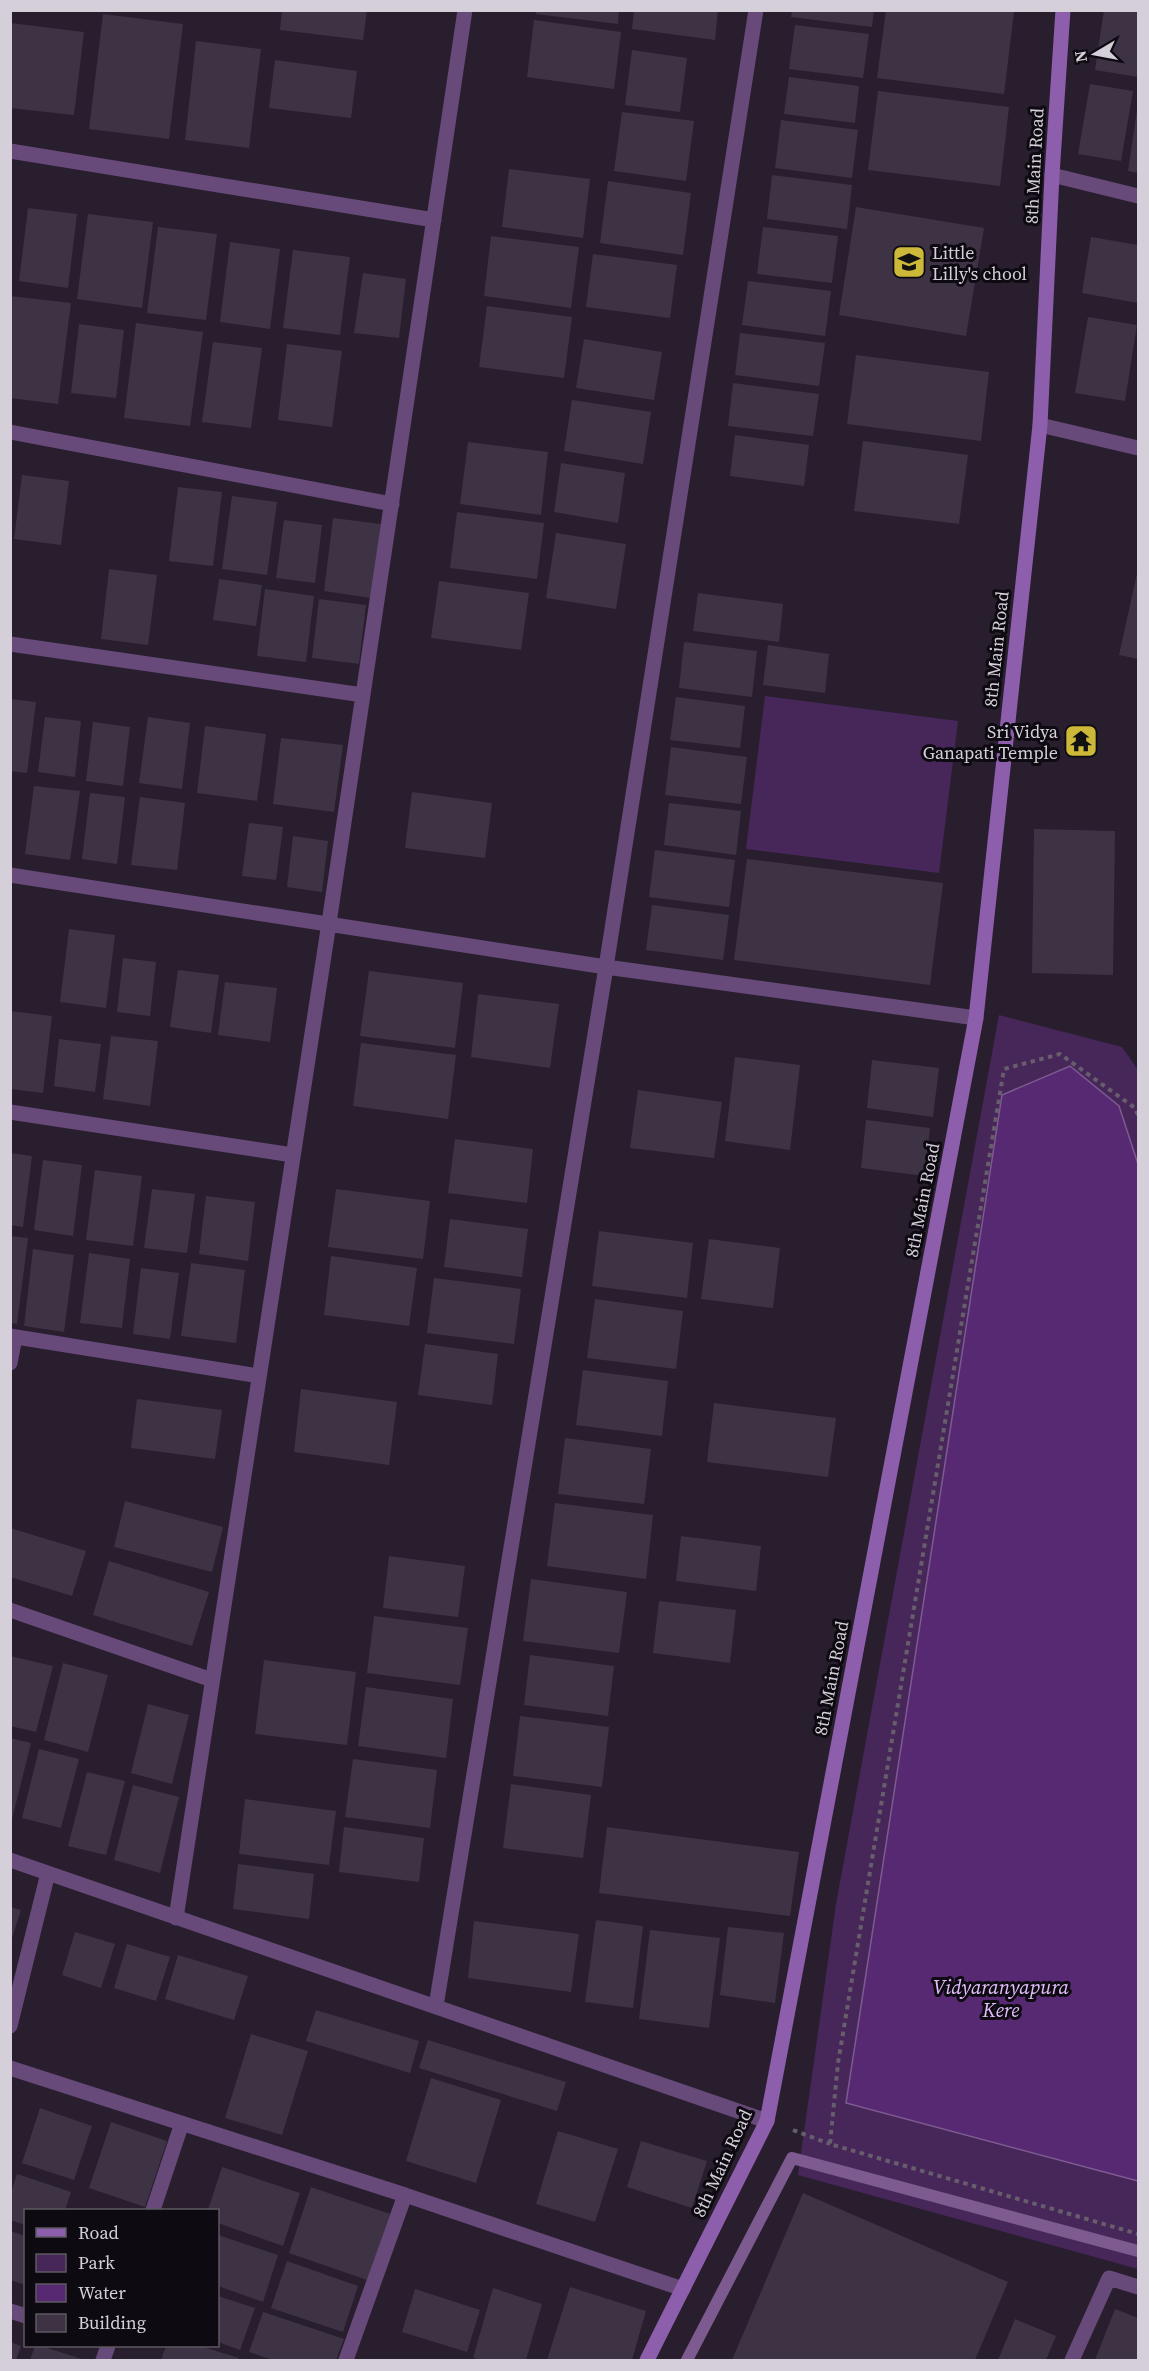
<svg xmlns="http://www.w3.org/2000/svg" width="1149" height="2371" font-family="'Source Serif 4',serif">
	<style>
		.green { fill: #47275a }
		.water { fill: #572972; stroke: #7d5b91; stroke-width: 1.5 }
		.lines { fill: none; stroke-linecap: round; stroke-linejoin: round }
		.stream { stroke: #7d5b91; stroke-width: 12 }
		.building { fill: #3d3344 }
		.path { stroke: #675e6c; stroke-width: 4; stroke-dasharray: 4.5 4.5; stroke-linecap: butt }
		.street { stroke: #674a7a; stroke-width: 15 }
		.secondary { stroke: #8d5eab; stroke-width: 15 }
		.labels { text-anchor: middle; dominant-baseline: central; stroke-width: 6; stroke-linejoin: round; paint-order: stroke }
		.street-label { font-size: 18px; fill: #d5cfd9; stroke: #0e0a11 }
		.poi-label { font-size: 18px; fill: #d5cfd9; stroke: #0e0a11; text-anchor: start }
		.water-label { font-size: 20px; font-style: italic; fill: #e3bffd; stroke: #0e0a11 }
	</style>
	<rect width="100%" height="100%" fill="#281e2e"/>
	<!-- green -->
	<path class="green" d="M765 696 958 721 939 873 746 849Z
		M999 1015 1122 1047 1138 1070V1164L1119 1106 846 2103 1138 2181V2269L798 2175 836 1904Z"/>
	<!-- water -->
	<path class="water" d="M1070 1066 1119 1106 1138 1164V2181L846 2103 1002 1095Z"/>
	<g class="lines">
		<!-- stream -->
		<path class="stream" d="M687 2360 792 2158 1138 2251"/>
	</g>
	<!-- building -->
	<path class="building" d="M282 10H367L363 40 280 30Z
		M536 10H619L618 24 536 14Z
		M634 10H718L715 40 632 29Z
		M792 10H874L872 27 791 17Z
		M886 10 1014 12 1004 94 877 78Z
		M1104 10H1138V77L1095 70Z
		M103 14 183 24 169 139 89 129Z
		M534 20 621 32 614 89 527 77Z
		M10 23 84 32 74 115 10 108Z
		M795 25 869 34 863 78 789 69Z
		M196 41 261 49 249 148 185 140Z
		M632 50 687 58 680 112 625 105Z
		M275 60 357 71 351 118 269 108Z
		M789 77 859 86 855 123 784 114Z
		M1090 84 1133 91 1121 161 1078 154Z
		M878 91 1009 107 1000 186 868 170Z
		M1137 110H1138V173L1128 171Z
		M622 112 694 121 686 181 614 171Z
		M781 120 858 130 852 178 775 168Z
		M509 169 590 179 583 238 502 227Z
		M772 175 852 185 847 229 767 219Z
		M608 181 691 193 683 255 600 243Z
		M856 207 984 228 966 336 839 315Z
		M28 208 77 214 68 288 19 281Z
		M88 214 153 222 142 308 77 299Z
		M158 227 217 234 206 320 147 313Z
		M763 227 838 236 832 283 757 274Z
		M491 236 579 247 571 308 484 296Z
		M1091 237 1138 245V303L1082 293Z
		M230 242 280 249 270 329 220 322Z
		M293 250 350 257 340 335 283 328Z
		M593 254 677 265 670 318 586 307Z
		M363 273 406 279 399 338 354 333Z
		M748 281 831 291 825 336 742 325Z
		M10 296 71 303 58 404 10 398Z
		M487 306 572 317 564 378 479 367Z
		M1088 317 1137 325 1125 401 1075 393Z
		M136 323 203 332 190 426 124 418Z
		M79 324 124 330 116 398 71 393Z
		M740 333 825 343 819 386 735 375Z
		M584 339 662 352 654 400 576 388Z
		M213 342 262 348 251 428 202 422Z
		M287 344 342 351 332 427 278 420Z
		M856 355 989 372 981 441 847 424Z
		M733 383 819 394 813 436 728 426Z
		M572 400 651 412 643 464 564 451Z
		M735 435 809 445 804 486 730 476Z
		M863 441 968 455 959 524 854 511Z
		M468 442 548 452 541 515 460 504Z
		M561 463 625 473 618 523 554 512Z
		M22 475 69 481 61 545 14 539Z
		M178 487 222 492 213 566 169 561Z
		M232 496 277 502 267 575 222 569Z
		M457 512 544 523 537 579 450 568Z
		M333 518 381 524 371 598 324 591Z
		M284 520 322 525 315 583 276 578Z
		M556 533 626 544 616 609 546 598Z
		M109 569 157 575 148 645 101 639Z
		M1138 569V659L1119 655Z
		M219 579 262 585 256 626 213 620Z
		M439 581 529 593 521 650 431 638Z
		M265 589 314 596 306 662 257 656Z
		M698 593 783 604 779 642 693 631Z
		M319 599 366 605 359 664 312 658Z
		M684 642 757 651 752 697 679 688Z
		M768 645 829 654 825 693 763 685Z
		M676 697 745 706 740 748 670 740Z
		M10 699 36 702 27 773 10 771Z
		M45 717 81 721 75 777 38 772Z
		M148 717 190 723 182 789 139 783Z
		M93 722 130 727 123 786 86 781Z
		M205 726 266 734 257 801 197 793Z
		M281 738 343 745 334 812 273 804Z
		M671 747 747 757 741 804 665 795Z
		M34 786 80 791 70 860 25 854Z
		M412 792 492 803 485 858 405 848Z
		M90 793 125 797 117 864 82 859Z
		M140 797 185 803 177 870 131 865Z
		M669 803 741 811 736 855 664 845Z
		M249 823 283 827 276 880 242 876Z
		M1034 829 1115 831 1113 975 1032 973Z
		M293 836 328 841 322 892 287 887Z
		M655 850 735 860 729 907 649 897Z
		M747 859 943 883 930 985 734 960Z
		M652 905 729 915 723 960 646 950Z
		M69 929 115 935 106 1008 60 1002Z
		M123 958 156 962 150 1016 117 1012Z
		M178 970 219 975 211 1033 170 1027Z
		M369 971 463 983 455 1048 360 1036Z
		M225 982 277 988 270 1042 218 1035Z
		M478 994 559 1004 550 1068 471 1057Z
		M10 1011 52 1016 43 1093 10 1089Z
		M111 1036 158 1041 150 1106 103 1099Z
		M59 1039 101 1044 95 1092 54 1086Z
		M361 1043 456 1055 448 1119 353 1106Z
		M735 1057 800 1065 790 1150 725 1141Z
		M872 1060 939 1068 933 1117 867 1108Z
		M638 1090 722 1102 714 1158 630 1148Z
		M866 1120 930 1128 925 1176 861 1168Z
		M455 1139 533 1149 527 1203 448 1193Z
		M10 1153 32 1156 23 1227 10 1225Z
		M43 1160 82 1165 73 1236 34 1230Z
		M95 1170 142 1176 133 1246 86 1240Z
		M152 1189 195 1194 187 1253 144 1248Z
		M336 1189 430 1201 423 1259 328 1247Z
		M206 1196 255 1202 248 1261 199 1254Z
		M450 1219 528 1229 522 1277 444 1267Z
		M599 1231 693 1243 687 1298 592 1286Z
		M10 1236 28 1238 17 1324 10 1323Z
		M709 1239 780 1248 773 1308 701 1299Z
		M33 1249 74 1255 64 1332 24 1326Z
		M89 1253 130 1259 122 1328 80 1323Z
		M331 1256 417 1268 409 1326 324 1315Z
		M191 1263 245 1270 236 1343 181 1336Z
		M141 1268 179 1273 170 1339 133 1334Z
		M434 1278 521 1289 514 1344 427 1333Z
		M595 1299 683 1311 676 1369 587 1358Z
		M425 1344 498 1354 492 1405 418 1395Z
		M583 1370 668 1381 662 1436 576 1425Z
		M301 1389 397 1402 389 1465 294 1452Z
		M137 1399 222 1410 215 1459 131 1448Z
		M714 1403 836 1418 828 1477 707 1462Z
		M565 1438 651 1449 644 1504 558 1494Z
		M125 1501 223 1527 212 1572 114 1547Z
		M555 1503 653 1515 646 1579 547 1566Z
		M10 1528 86 1551 72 1596 10 1577Z
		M681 1536 761 1546 756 1591 676 1581Z
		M389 1556 465 1566 458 1617 383 1608Z
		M109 1561 209 1592 192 1646 93 1615Z
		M531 1579 627 1592 619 1653 523 1641Z
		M659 1601 736 1610 730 1663 653 1653Z
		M374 1616 468 1628 460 1685 367 1673Z
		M530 1655 614 1666 608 1716 524 1705Z
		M10 1656 53 1666 36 1732 10 1726Z
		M264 1660 356 1672 347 1745 255 1734Z
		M63 1663 108 1675 88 1752 44 1740Z
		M366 1687 453 1699 446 1758 358 1746Z
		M148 1704 189 1715 172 1784 131 1773Z
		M520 1716 609 1727 602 1787 513 1776Z
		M10 1738 31 1743 11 1823H10Z
		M39 1749 79 1759 61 1828 22 1818Z
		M353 1759 437 1770 430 1828 345 1817Z
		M87 1772 125 1781 106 1855 68 1846Z
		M511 1784 591 1795 583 1858 503 1848Z
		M133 1785 179 1797 160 1873 114 1860Z
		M245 1799 336 1811 329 1865 239 1854Z
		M344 1827 424 1838 419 1882 339 1872Z
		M607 1827 799 1852 790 1916 599 1893Z
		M238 1864 314 1874 309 1919 233 1909Z
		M10 1907 21 1910 11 1941H10Z
		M596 1920 643 1926 633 2008 585 2002Z
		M474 1921 579 1934 571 1992 468 1978Z
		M728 1927 784 1933 775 2003 720 1995Z
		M650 1930 720 1938 709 2028 639 2019Z
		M75 1932 115 1944 101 1988 62 1975Z
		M127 1944 170 1957 156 2001 114 1988Z
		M178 1955 248 1976 234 2020 165 1999Z
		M316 2010 419 2041 410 2073 306 2041Z
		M251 2034 308 2051 282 2135 225 2118Z
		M428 2040 566 2082 557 2111 419 2068Z
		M431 2078 501 2100 476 2183 406 2161Z
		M40 2108 92 2126 74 2180 22 2163Z
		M111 2122 167 2141 145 2207 89 2188Z
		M558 2131 618 2149 595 2222 536 2204Z
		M641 2141 707 2161 692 2208 627 2187Z
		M222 2167 300 2193 283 2246 218 2223V2210H208Z
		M17 2174 71 2192 65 2210H26V2225L10 2220V2195Z
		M311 2187 390 2214 367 2280 289 2253Z
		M803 2193 1008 2282 975 2360H732Z
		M10 2231 26 2236V2285L10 2280Z
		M218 2235 278 2255 263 2302 218 2286Z
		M287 2261 358 2286 343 2332 271 2308Z
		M570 2287 646 2311 632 2360H547Z
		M493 2288 542 2304 526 2360H482L473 2358Z
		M415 2289 480 2310 467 2352 402 2332Z
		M218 2296 255 2308 240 2350 218 2342Z
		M1115 2309 1138 2318V2360H1095Z
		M263 2312 344 2339 336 2360H273L249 2352Z
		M1015 2319 1056 2336 1046 2360H998Z
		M10 2342 21 2346 16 2360H10Z
		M35 2346H41L85 2360H30Z
		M166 2346H200L239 2358 238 2360H161Z"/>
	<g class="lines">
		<!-- path -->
		<path class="path" d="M1138 1115 1135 1108 1060 1054 1004 1069 838 2063 830 2144 1138 2234
			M793 2130 830 2144"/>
		<!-- street -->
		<path class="street" d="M10 151 434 220
			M1052 175 1138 196
			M1040 425 1138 448
			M10 432 392 504
			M10 644 363 695
			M10 875 606 967 976 1018
			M10 1112 293 1155
			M10 1336 259 1376
			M10 1363 15 1337
			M10 1610 212 1680
			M10 1860 767 2121
			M176 1918 329 923 465 10
			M436 2006 606 967 756 10
			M10 2026 48 1873
			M10 2068 405 2195
			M153 2210 182 2123
			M10 2311 26 2316
			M103 2360 108 2346
			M346 2360 405 2195 683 2289
			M1072 2360 1109 2278 1138 2287"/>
		<!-- secondary -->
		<path class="secondary" d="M647 2360 767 2121 976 1018 1040 425 1052 175 1063 10"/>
	</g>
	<!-- icons -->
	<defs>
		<symbol id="school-square" viewBox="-11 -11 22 22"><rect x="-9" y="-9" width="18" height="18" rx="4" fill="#ccb939" stroke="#0e0a11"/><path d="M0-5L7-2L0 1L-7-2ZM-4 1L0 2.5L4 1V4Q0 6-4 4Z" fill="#111"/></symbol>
		<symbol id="temple-square" viewBox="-11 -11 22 22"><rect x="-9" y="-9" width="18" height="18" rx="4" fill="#ccb939" stroke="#0e0a11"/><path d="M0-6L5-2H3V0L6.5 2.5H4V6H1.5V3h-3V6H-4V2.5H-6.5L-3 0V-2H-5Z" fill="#111"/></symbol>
	</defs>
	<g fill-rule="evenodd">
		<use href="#school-square" x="890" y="243" width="38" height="38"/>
		<use href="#temple-square" x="1062" y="722" width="38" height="38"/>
	</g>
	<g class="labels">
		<!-- street labels -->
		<g class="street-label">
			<text transform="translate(1034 166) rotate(-87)">8th Main Road</text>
			<text transform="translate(996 649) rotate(-84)">8th Main Road</text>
			<text transform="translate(922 1200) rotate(-79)">8th Main Road</text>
			<text transform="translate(831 1678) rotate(-79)">8th Main Road</text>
			<text transform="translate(722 2163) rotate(-65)">8th Main Road</text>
		</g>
		<!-- poi labels -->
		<g class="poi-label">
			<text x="932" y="252">Little<tspan x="932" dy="21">Lilly's chool</tspan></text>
			<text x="1058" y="731" text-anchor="end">Sri Vidya<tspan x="1058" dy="21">Ganapati Temple</tspan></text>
		</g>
		<!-- water labels -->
		<g class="water-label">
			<text x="1001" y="1987">Vidyaranyapura<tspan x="1001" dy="23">Kere</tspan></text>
		</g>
	</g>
	<!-- border -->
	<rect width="1149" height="2371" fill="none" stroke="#d5cfd9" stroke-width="24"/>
	<!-- legend -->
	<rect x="24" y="2209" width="195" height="138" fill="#0e0a11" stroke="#5e5961" stroke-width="1.5"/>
	<rect x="36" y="2228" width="30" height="9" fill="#8d5eab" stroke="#5e5961" stroke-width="1.5"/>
	<text x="78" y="2239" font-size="18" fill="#d5cfd9">Road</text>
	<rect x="36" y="2254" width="30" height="18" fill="#47275a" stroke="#5e5961" stroke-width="1.5"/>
	<text x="78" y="2269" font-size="18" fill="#d5cfd9">Park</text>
	<rect x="36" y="2284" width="30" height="18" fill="#572972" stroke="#5e5961" stroke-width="1.5"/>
	<text x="78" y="2299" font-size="18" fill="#d5cfd9">Water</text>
	<rect x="36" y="2314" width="30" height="18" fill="#3d3344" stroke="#5e5961" stroke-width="1.5"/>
	<text x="78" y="2329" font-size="18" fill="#d5cfd9">Building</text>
	<!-- north arrow -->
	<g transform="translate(1095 54) rotate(260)" stroke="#0e0a11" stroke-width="4.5" paint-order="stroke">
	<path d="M0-4.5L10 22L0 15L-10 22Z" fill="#d5cfd9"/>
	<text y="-9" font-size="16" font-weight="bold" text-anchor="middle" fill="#d5cfd9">N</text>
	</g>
</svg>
